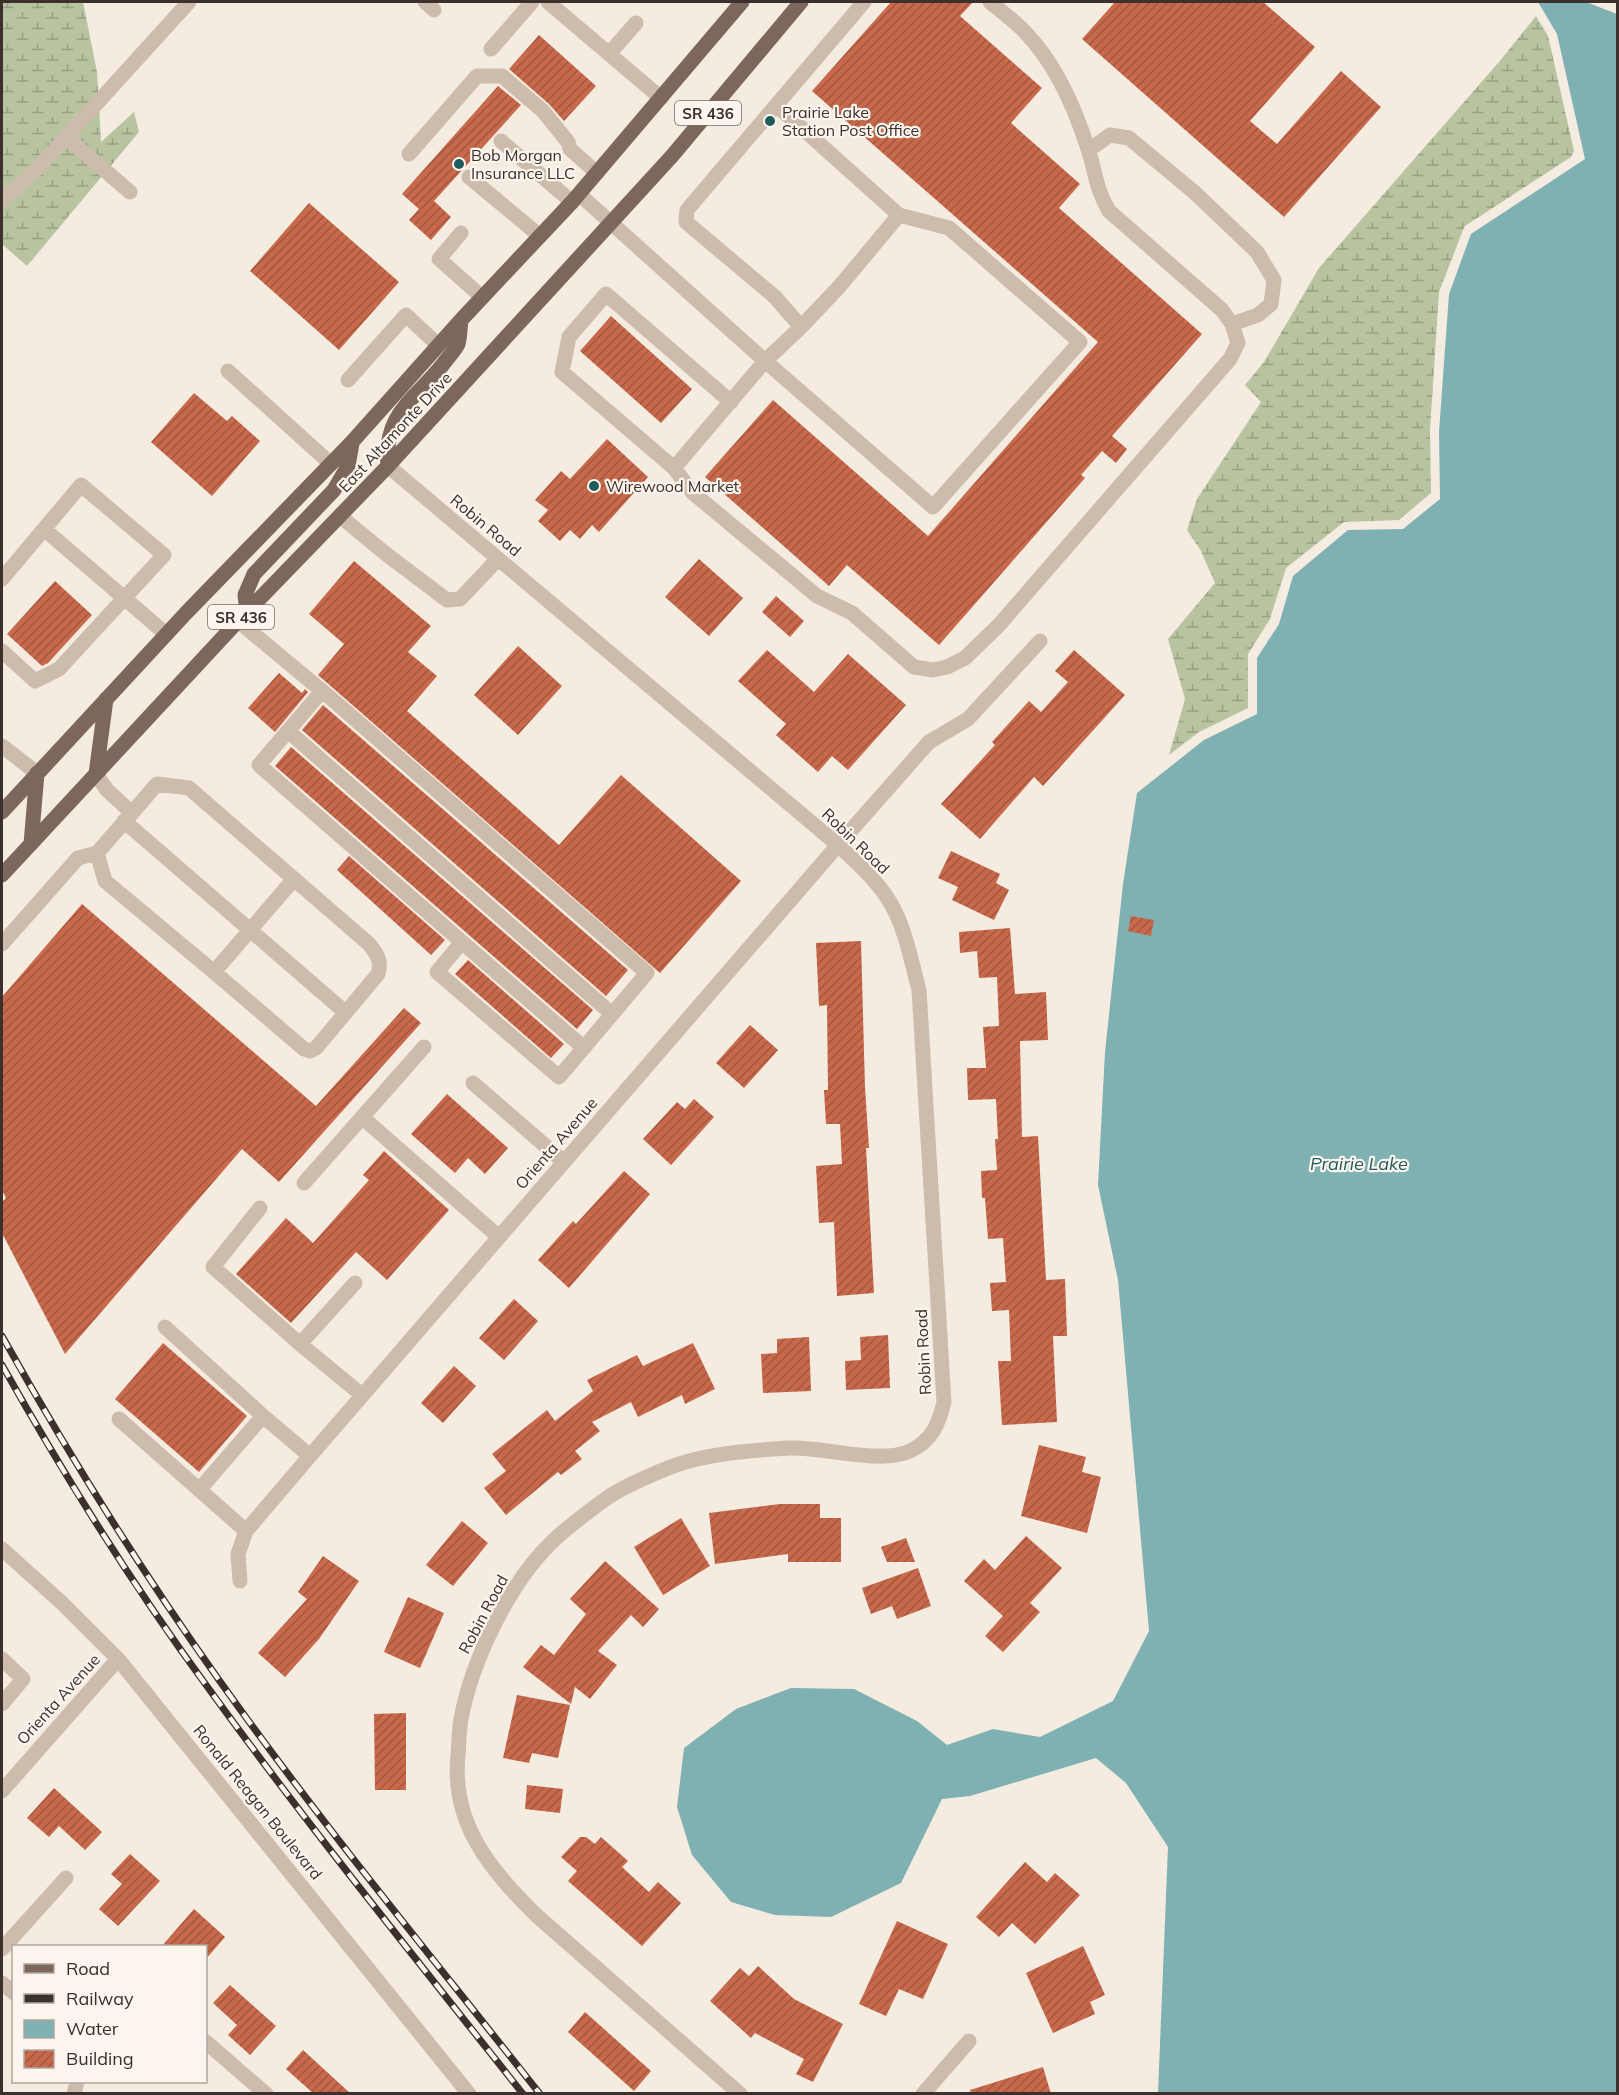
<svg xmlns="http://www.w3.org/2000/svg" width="1619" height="2095" font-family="Mulish,sans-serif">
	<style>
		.wetland { fill: url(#wetland-marsh) }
		.water { fill: #7fb0b2 }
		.building { fill: url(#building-hatch) }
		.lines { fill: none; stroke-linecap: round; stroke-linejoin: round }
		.minor { stroke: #cdbbac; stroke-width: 15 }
		.major { stroke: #7d675c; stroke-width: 15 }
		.rail-casing { stroke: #3b302b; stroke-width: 7 }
		.rail { stroke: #fbf5ee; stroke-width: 4.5; stroke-dasharray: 14; stroke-linecap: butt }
		.poi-dot { fill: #1f5a5e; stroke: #fbf5ee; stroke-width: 2 }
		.labels { text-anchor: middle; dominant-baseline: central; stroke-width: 4.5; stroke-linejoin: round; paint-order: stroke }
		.shield { fill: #fbf5ee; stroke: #756b66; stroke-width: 1.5 }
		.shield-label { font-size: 15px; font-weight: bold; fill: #3b302b }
		.poi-label { font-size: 16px; fill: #3b302b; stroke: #fbf5ee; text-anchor: start }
		.street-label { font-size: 16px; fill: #3b302b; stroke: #fbf5ee }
		.water-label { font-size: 18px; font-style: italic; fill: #1f5a5e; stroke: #fbf5ee }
	</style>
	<defs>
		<pattern id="wetland-marsh" width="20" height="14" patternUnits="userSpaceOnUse" patternTransform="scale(1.5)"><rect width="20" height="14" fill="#b8c4a0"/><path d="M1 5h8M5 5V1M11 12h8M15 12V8" fill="none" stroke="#97a083"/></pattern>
		<pattern id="building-hatch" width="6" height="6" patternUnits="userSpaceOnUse" patternTransform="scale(1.5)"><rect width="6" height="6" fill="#c8694b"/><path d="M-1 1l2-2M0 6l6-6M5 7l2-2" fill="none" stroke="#a4573f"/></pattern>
	</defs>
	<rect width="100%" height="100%" fill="#f4ebe1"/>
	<!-- wetland -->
	<path class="wetland" d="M2 2H83L97 72 101 142 134 112 139 132 27 266 2 244Z
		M1536 16 1548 36 1574 151 1571 157 1465 226 1463 230 1439 292 1430 430 1431 493 1399 520 1344 522 1286 568 1270 619 1248 654V708L1199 732 1169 755 1185 699 1168 639 1215 583 1201 551 1187 530 1197 499 1261 402 1245 385 1264 362 1319 268 1499 62Z"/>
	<!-- water -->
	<path class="water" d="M1538 2H1586L1617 14V2093H1158L1168 1847 1126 1783 1096 1758 970 1796 942 1799 901 1883 831 1917 775 1915 731 1902 692 1855 677 1807 684 1748 736 1709 791 1688 854 1689 917 1721 947 1745 993 1729 1040 1737 1113 1701 1149 1631 1118 1280 1098 1185 1105 1052 1123 884 1137 793 1204 740 1257 714V658L1279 624 1293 576 1348 530 1403 529 1440 499 1439 432 1449 294 1471 234 1585 159 1557 34Z"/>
	<!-- building -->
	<path class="building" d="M891 2H973L960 16 1042 88 1011 123 1080 184 1059 208 1202 334 1112 436 1127 449 1116 463 1102 451 1081 475 1085 478 939 645 847 565 829 586 705 477 773 400 928 536 1098 342 812 91Z
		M1115 2H1263L1315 47 1250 121 1277 144 1341 71 1381 107 1284 217 1082 39Z
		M539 35 596 86 564 121 549 104 509 69Z
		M498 86 521 105 434 201 451 217 431 240 409 220 419 209 402 194Z
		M309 203 399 282 339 350 250 271Z
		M611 316 692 389 661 423 580 351Z
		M194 393 227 421 232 416 260 441 212 496 151 442Z
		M607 439 648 477 599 532 592 525 580 539 570 530 560 541 538 521 548 510 535 500 561 471 570 479Z
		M699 559 743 598 709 636 665 597Z
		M354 561 431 626 408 652 437 676 407 711 559 845 621 775 741 881 660 973 318 675 344 644 309 614Z
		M55 581 92 615 48 663 42 666 7 634Z
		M776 596 804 621 790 637 762 612Z
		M518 646 562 686 518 735 474 695Z
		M767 650 814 692 848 654 906 705 848 770 832 756 818 772 776 735 786 724 738 681Z
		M1074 650 1125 695 1043 786 1034 777 980 839 941 804 995 745 992 742 1029 701 1041 712 1068 682 1055 671Z
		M279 673 302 693 305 689 308 692 275 732 248 708Z
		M323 705 628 970 606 996 302 730Z
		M291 747 593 1010 577 1029 275 766Z
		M951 851 1000 874 996 883 1009 890 994 920 952 900 958 887 938 878Z
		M349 856 445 940 431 955 337 870Z
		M82 904 316 1106 404 1008 421 1023 279 1182 242 1149 65 1354 2 1233V1202L6 1198 2 1190V997Z
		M1131 916 1154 920 1151 936 1128 931Z
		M1010 928 1015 994 1046 992 1048 1040 1020 1041 1022 1137 1038 1136 1046 1280 1065 1279 1067 1336H1053L1057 1422 1002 1425 998 1361H1011L1009 1310 992 1311 990 1283 1006 1282 1003 1238 988 1239 985 1198H982L981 1171 997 1170 995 1139H998L996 1099 968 1100 967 1068H986L983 1027 999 1026 997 977 979 978 977 951 960 953 959 932Z
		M861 941 865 1088 869 1148H866L874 1293 837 1296 834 1222 819 1223 816 1166 842 1164 840 1124H826L824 1090H828L827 1005 819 1006 816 943Z
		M468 960 564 1044 551 1058 455 974Z
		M750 1025 778 1050 744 1088 716 1063Z
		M447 1094 508 1148 485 1174 468 1158 455 1173 411 1134Z
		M694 1099 714 1117 671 1165 643 1139 677 1102 685 1109Z
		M384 1151 449 1210 387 1280 356 1252 291 1323 236 1274 286 1218 313 1243 369 1180 363 1175Z
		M624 1171 650 1194 569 1288 538 1260 573 1221 576 1224Z
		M514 1299 538 1321 504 1360 479 1338Z
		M888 1335 890 1388 846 1390 845 1361 861 1360 860 1337Z
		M809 1337 811 1391 763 1393 761 1354 777 1353V1339Z
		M163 1343 247 1416 199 1472 115 1399Z
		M693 1343 715 1389 685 1404 682 1395 638 1417 631 1402 592 1422 600 1431 575 1451 582 1459 561 1475 558 1472 506 1515 484 1488 506 1471 492 1454 547 1410 555 1421 593 1391 587 1380 637 1355 643 1366Z
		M454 1366 476 1386 443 1423 421 1403Z
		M1039 1445 1086 1457 1082 1472 1101 1477 1087 1533 1021 1516Z
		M780 1504H820V1518H841V1562H788V1554L715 1564 709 1513Z
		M681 1518 710 1566 663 1595 634 1547Z
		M462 1521 488 1543 453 1586 426 1565Z
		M1026 1536 1062 1568 1030 1603 1040 1612 1003 1652 985 1636 1003 1616 964 1581 984 1559 995 1570Z
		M906 1538 915 1562H887L881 1547Z
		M323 1556 359 1581 319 1639 285 1677 258 1653 307 1599 298 1592Z
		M605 1561 659 1609 643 1627 631 1615 598 1651 617 1665 590 1699 575 1687 571 1704 523 1667 541 1645 554 1655 586 1614 570 1599Z
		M918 1568 931 1606 897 1619 892 1606 871 1614 862 1588Z
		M408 1597 444 1613 420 1668 384 1652Z
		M517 1695 570 1705 558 1758 532 1753 529 1763 503 1758Z
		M406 1713V1790H375L374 1714Z
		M527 1785 563 1789 560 1813 525 1809Z
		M54 1788 102 1832 85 1850 59 1826 49 1837 27 1818Z
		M580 1837H586L595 1844 601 1837 628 1861 622 1867 649 1892 658 1882 681 1903 642 1946 568 1881 577 1871 561 1857Z
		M130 1854 160 1881 118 1926 99 1909 122 1884 111 1874Z
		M1025 1862 1047 1882 1055 1873 1080 1895 1035 1944 1012 1923 999 1937 976 1917Z
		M194 1909 225 1937 206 1959V1947H161Z
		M897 1921 948 1944 923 1999 899 1989 886 2016 859 2004Z
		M1083 1946 1105 1995 1090 2002 1095 2014 1053 2033 1026 1973Z
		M758 1966 794 1999 843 2024 813 2082 796 2074 804 2059 755 2033 751 2038 710 2001 740 1968 749 1976Z
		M230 1985 276 2026 250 2055 228 2035 237 2025 213 2003Z
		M585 2012 651 2071 634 2091 568 2032Z
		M303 2050 351 2094H314L286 2069Z
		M1043 2067 1051 2094H971L970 2090Z"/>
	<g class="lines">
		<!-- minor -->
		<path class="minor" d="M425 2 434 10
			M548 2 661 98
			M491 49 532 2
			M609 54 636 23
			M776 105 899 215 839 287 801 327
			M66 137 130 192
			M501 141 572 202
			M1089 150 1110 135 1129 138 1194 192 1257 252 1274 280 1271 304 1258 315 1232 324
			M409 154 477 76H502L543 111 568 142 570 149 597 173
			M469 177 540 236
			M579 194 765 361 801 327 775 297 686 222 687 210 864 2
			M2 201 39 167 189 2
			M461 233 439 259 482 297
			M228 371 331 464
			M348 380 406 315 438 345
			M731 402 606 294 569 337 562 372 674 468 765 361 933 507 1080 342 949 228 899 215
			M388 466 838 845C857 863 878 881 891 904 905 927 912 964 919 990L944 1402C939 1423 932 1441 910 1451 879 1465 823 1446 788 1448 749 1451 705 1453 668 1468 651 1475 622 1487 607 1498 589 1511 570 1525 554 1540 510 1581 472 1660 461 1719 459 1730 459 1743 458 1755 451 1824 490 1869 536 1915L740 2094
			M674 468 693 493 817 596 852 613 914 667 933 670 947 667 965 658 999 625 1230 359 1238 343 1232 324 1222 310 1109 211C1095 187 1096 173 1088 149 1075 108 1056 64 1025 32 1015 21 1002 12 990 2
			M340 516 386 554 447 600 460 599 498 559
			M44 529 166 634
			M2 579 81 485 164 555 59 669 35 681 2 651
			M238 621 327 695 647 973 559 1077 437 972 462 942 259 765 322 691
			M288 731 612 1014
			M2 746 37 773
			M124 821 345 1012
			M97 853 105 881 214 972 294 879 189 788 157 784 132 813
			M462 942 584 1048
			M2 944 78 858 97 853 132 813 107 790 96 774
			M214 972 304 1049 310 1051 316 1048 378 974C382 961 377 954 369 944L294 879
			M473 1083 564 1162
			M363 1118 499 1237
			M304 1183 424 1047
			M260 1208 213 1267 300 1344 362 1395
			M165 1327 263 1416 199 1490
			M300 1344 355 1283
			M263 1416 310 1456
			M119 1419 246 1531
			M2 1549 62 1603 118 1659 469 2094
			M240 1581 238 1554 246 1531 310 1456 838 845 929 742 968 719 1040 641
			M2 1659 23 1679 2 1704
			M2 1791 118 1659
			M2 1949 66 1878
			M2 1983 14 1993
			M206 2042 266 2094
			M74 2094 77 2082
			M923 2094 969 2041"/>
		<!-- major -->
		<path class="major" d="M388 466C383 410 418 399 447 359 450 355 456 349 458 344 460 337 460 327 461 320
			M247 612 245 595 254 574 334 490 348 466 352 443
			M96 774 106 699
			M2 812 186 613 352 442 461 320 572 202 742 2
			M31 844 37 773
			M2 875 238 621 388 466 672 156 801 2"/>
		<defs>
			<path id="rail" d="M2 1336C68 1454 140 1569 219 1680 320 1822 432 1957 540 2094
				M2 1365C65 1477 133 1586 209 1689 309 1827 417 1960 523 2094"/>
		</defs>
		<!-- rail casing -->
		<use href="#rail" class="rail-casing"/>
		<!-- rail -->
		<use href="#rail" class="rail"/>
	</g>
	<!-- markers -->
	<g class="poi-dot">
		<circle cx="770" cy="121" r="6"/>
		<circle cx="459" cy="164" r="6"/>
		<circle cx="594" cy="486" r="6"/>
	</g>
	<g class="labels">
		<!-- shield labels -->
		<g class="shield">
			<rect x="675" y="101" width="66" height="24" rx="4.5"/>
			<rect x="208" y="605" width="66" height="24" rx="4.5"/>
		</g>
		<g class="shield-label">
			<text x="708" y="113">SR 436</text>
			<text x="241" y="617">SR 436</text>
		</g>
		<!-- poi labels -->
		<g class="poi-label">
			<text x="782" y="112">Prairie Lake<tspan x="782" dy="18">Station Post Office</tspan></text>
			<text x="471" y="155">Bob Morgan<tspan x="471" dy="18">Insurance LLC</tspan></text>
			<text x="606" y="486">Wirewood Market</text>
		</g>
		<!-- street labels -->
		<g class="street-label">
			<text transform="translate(395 432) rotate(-47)">East Altamonte Drive</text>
			<text transform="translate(486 525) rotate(40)">Robin Road</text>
			<text transform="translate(856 841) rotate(44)">Robin Road</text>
			<text transform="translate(556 1143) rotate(-49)">Orienta Avenue</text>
			<text transform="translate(923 1352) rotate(-93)">Robin Road</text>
			<text transform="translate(483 1614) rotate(-62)">Robin Road</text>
			<text transform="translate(58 1699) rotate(-48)">Orienta Avenue</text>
			<text transform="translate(258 1802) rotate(51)">Ronald Reagan Boulevard</text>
		</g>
		<!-- water labels -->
		<g class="water-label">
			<text x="1359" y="1163">Prairie Lake</text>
		</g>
	</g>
	<!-- border -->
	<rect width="1619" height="2095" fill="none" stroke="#3b302b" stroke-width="6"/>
	<!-- legend -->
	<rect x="12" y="1945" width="195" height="138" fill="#fbf5ee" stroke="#aea6a0" stroke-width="1.5"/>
	<rect x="24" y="1964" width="30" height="9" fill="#7d675c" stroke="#aea6a0" stroke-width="1.5"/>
	<text x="66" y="1975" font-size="18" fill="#3b302b">Road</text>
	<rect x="24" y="1994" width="30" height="9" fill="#3b302b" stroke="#aea6a0" stroke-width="1.5"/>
	<text x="66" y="2005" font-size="18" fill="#3b302b">Railway</text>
	<rect x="24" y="2020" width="30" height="18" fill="#7fb0b2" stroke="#aea6a0" stroke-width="1.5"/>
	<text x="66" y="2035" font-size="18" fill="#3b302b">Water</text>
	<rect x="24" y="2050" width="30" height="18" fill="url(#building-hatch)" stroke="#aea6a0" stroke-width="1.5"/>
	<text x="66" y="2065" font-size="18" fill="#3b302b">Building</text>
</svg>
